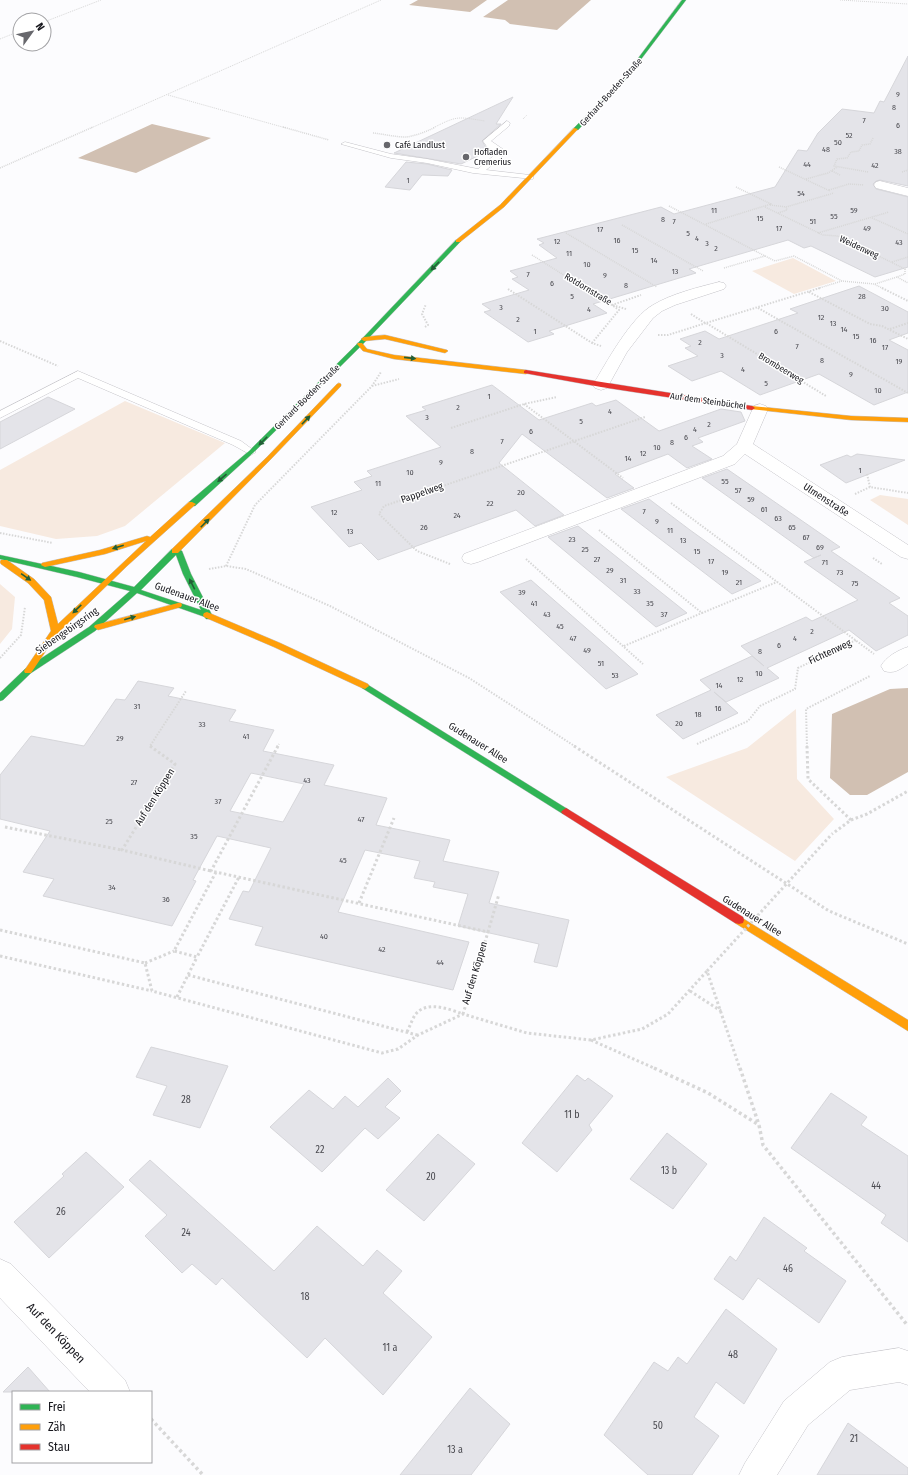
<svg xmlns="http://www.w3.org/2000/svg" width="908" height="1475" font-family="'Fira Sans Condensed',sans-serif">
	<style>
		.green { fill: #f7eae0 }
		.water { fill: #d1c0b2 }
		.building { fill: #e4e4e9; stroke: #d6d6da; fill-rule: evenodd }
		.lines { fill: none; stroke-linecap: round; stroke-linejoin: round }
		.lane-casing { stroke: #c5c4c9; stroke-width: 1 }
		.street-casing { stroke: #c5c4c9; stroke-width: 1 }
		.fast-casing { stroke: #c5c4c9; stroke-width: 1 }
		.slow-casing { stroke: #c5c4c9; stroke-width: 1 }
		.jam-casing { stroke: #c5c4c9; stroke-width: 1 }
		.path-far4 { stroke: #d7d7d7; stroke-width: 1; stroke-dasharray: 1 1; stroke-linecap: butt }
		.path-far3 { stroke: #d7d7d7; stroke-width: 1.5; stroke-dasharray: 1 1; stroke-linecap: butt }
		.path-far2 { stroke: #d7d7d7; stroke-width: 2; stroke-dasharray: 1.5 1.5; stroke-linecap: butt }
		.path-far1 { stroke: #d7d7d7; stroke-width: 3; stroke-dasharray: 2.5 2.5; stroke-linecap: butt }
		.path { stroke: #d7d7d7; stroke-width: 3.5; stroke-dasharray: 3 3; stroke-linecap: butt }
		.lane { fill: #fff; fill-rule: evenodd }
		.street { fill: #fff; fill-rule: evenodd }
		.fast { fill: #30b455; fill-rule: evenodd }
		.slow { fill: #ff9f0a; fill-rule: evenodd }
		.jam { fill: #e5322d; fill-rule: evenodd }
		.path-bridge { stroke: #d7d7d7; stroke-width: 3; stroke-dasharray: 2.5 2.5; stroke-linecap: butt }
		.oneway { fill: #225e36 }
		.poi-dot { fill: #67676c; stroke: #fff; stroke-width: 1.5 }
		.labels { text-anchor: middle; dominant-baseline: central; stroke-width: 3; stroke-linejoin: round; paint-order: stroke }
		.number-label { font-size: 8px; fill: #4a4a50 }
		.far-street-label { font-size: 9px; fill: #17171d; stroke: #fff }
		.far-poi-label { font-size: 9px; fill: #17171d; stroke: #fff; text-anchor: start }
		.street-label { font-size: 10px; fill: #17171d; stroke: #fff }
		.near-number-label { font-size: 10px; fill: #4a4a50 }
		.near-street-label { font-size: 12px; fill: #17171d; stroke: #fff }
	</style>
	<rect width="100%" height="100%" fill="#fcfcfe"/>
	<!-- green -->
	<path class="green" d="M793 258 836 281 794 294 752 271Z
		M125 401 225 443 125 526 97 536 56 539 0 526V470Z
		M880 495 908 499V525L870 500Z
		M0 584 15 597 12 629 0 644Z
		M796 709 797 779 834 819 795 861 666 777 747 748Z"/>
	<!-- water -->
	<path class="water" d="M418 0H487L470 12 409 5Z
		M508 0H591L557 30 510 24 505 20 483 17Z
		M152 124 211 138 136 173 78 158Z
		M908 688V772L867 795H850L830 778 832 714 890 689Z"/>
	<!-- building -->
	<path class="building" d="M908 56V186L880 180 876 181 873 184 876 189 908 197V267L875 277 811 246 804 248 788 240 689 269 696 273 593 304 607 313 549 331 554 334 528 342 484 312 491 310 482 304 529 290 512 279 518 277 510 271 557 258 539 245 544 243 537 239 661 207 674 214 775 187 798 150 807 151 818 133 842 109 874 113 880 101 884 102Z
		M513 97 496 124H501L482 141 487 149 480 155 461 164 394 153Z
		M406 162 427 164 452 170 448 176 422 175 410 190 385 187Z
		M859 286 908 312V333L889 340 908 350V392L874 405 819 374 760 395 721 371 692 381 668 366 698 356 685 348 691 346 680 339 705 331 719 339 798 313 790 309Z
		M492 385 539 420 592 403 596 406 616 400 659 431 721 409 741 412 745 421 698 438 703 442 692 446 712 459 687 468 668 454 615 474 634 488 607 498 522 434 499 463 564 515 535 526 516 510 378 560 361 543 349 547 311 507 362 490 354 482 372 476 367 471 441 447 406 416 426 410 422 407Z
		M48 397 75 409 0 449V422Z
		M857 454 905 460 846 483 820 465 847 455 851 457Z
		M727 469 840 547 831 551 900 598 889 603 908 616V635L876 651 849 630 767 668 779 678 726 702 714 692 738 713 683 739 656 715 711 690 700 680 752 656 764 666 741 646 806 617 812 621 858 600 804 562 821 555 814 558 702 478Z
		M649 499 690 530 761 581 732 594 621 509Z
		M578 526 618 558 687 613 656 627 548 537Z
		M531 580 610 649 638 674 606 689 500 592Z
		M138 681 174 688 168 696 236 710 229 721 274 730 263 751 334 765 324 785 387 798 376 825 450 840 443 861 499 872 489 903 569 920 557 967 534 962 539 944 458 926 468 894 433 887 435 882 414 878 420 861 365 850 338 912 469 942 453 990 255 945 263 927 229 919 243 891 249 892 271 848 217 836 193 880 196 881 172 926 43 896 54 879 23 872 50 831 0 819V775L31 736 84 746 116 699 125 700ZM251 773 304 784 283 822 230 811Z
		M151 1047 228 1066 200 1128 153 1115 167 1086 136 1077Z
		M577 1075 585 1081 588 1078 613 1096 589 1125 592 1130 557 1172 522 1143Z
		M388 1078 401 1091 385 1107 400 1118 378 1139 365 1128 322 1172 270 1127 309 1090 333 1109 345 1096 358 1107Z
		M831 1093 867 1117 861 1125 908 1156V1242L881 1223 886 1215 791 1148Z
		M667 1133 707 1164 673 1209 630 1179Z
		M438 1134 475 1164 424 1221 386 1190Z
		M86 1152 124 1187 49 1258 14 1222 64 1176 62 1174Z
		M150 1160 274 1271 317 1226 363 1266 377 1250 402 1271 383 1293 432 1337 383 1395 325 1338 307 1358 222 1278 216 1285 192 1264 182 1273 145 1236 167 1215 129 1180Z
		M764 1217 807 1248 804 1251 846 1281 819 1323 758 1278 743 1300 714 1279 730 1256 736 1261Z
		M726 1309 777 1349 744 1404 716 1382 694 1417 719 1436 692 1475H648L604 1435 654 1362 668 1371 678 1357 687 1364Z
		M28 1367 50 1392H3Z
		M470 1388 510 1424 471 1475H400Z
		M848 1423 908 1468V1475H817Z"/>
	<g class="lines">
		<defs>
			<path id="lane" d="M507 121 510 123 509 126 491 141 507 152 486 170 530 175H533V179L473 173 427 163 391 158 341 144 345 142 391 154 427 159 478 169 498 152 488 148 483 141Z
				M78 371 241 441 256 452 251 455 233 445 78 378 0 418V411Z"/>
			<path id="street" d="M880 181 908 188V196L876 188 874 185 876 182Z
				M719 282 724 283 726 286 724 289 675 305 662 311 653 318 627 352 607 388 601 390 595 388 593 385C606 363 631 317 653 305 671 294 699 287 719 282Z
				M760 404 766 406 768 409 753 444 908 545V559L901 557 745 454 735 464 478 562 471 564 464 562 462 558 464 554 723 456 737 444 754 406Z
				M908 647V664C899 670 894 674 884 671L881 666C886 657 898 650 908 647Z
				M0 1259 11 1264 125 1380 130 1392H90L0 1298Z
				M899 1348 908 1351V1385L899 1382 850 1390 808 1425 777 1475H739L745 1463 784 1401 830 1362 842 1357Z"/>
			<path id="fast" d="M682 0H686L626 79 578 130H574V128L624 77Z
				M456 240 461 241 362 345 253 453 195 506H189V502L249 451 358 343Z
				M172 549H178L182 551 191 574 213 617 212 619H206L205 617 137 593 95 631 31 673 3 700 0 701V693L25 669 89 627 130 591 77 577 0 559V555L79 572 134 587ZM176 555 183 574 201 610 141 590Z
				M365 683 569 810 571 812 569 814H563L362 688 361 686Z"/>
			<path id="slow" d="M574 128 578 129 504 207 460 242H456V240L500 205Z
				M385 335 447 350 448 351 445 353 385 339 364 341 361 339 364 337Z
				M358 343H362L367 349 394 355 526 370 529 372 526 374 394 359 363 351 357 344Z
				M339 383 341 384V386L271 459 178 553H172V549L267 457 337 384Z
				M752 406 851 416 908 418V422L851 420 750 409V407Z
				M189 502H192L196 504 127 566 58 633 31 673H25L24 671 51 631 44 600 28 583 1 564 0 562 1 560H7L34 579 51 597 58 624 146 541 105 554 45 567 41 565 42 563 100 550 147 536 150 537Z
				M178 603H181L182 605 181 607 98 630 94 627 95 625Z
				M207 612 280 643 368 684 369 686 365 689 362 688 274 647 204 617 203 615 204 613Z
				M739 916 908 1020V1031L735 923 734 920 735 917Z"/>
			<path id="jam" d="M526 370 752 406 755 408 752 410 601 387 524 373V371Z
				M566 808 743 917 744 920 743 923 739 924 735 923 563 814 561 812 563 810Z"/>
		</defs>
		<!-- lane casing -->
		<use href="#lane" class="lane-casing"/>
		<!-- street casing -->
		<use href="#street" class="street-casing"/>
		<!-- fast casing -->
		<use href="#fast" class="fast-casing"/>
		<!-- slow casing -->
		<use href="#slow" class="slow-casing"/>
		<!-- jam casing -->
		<use href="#jam" class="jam-casing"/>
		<!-- path-far4 -->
		<path class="path-far4" d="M840 0 908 4
			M44 22 101 0
			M0 39 20 31
			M168 95 286 128
			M523 119 527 115
			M91 128 381 0
			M433 128C458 115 458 117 485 121"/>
		<!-- path-far3 -->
		<path class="path-far3" d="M283 127 329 140
			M373 133C383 134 395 137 405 137 412 137 429 131 435 127
			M779 167 830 191
			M0 168 93 127
			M832 171 840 175
			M868 172 834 166 837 159 847 158 851 152 859 151 862 145 870 144 873 138
			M902 172 908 170
			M806 179 828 173 837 167
			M829 190 849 184 864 185
			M770 205 786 207 834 193
			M669 206 765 256 724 268
			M765 207 823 235 838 236 905 269V274L897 277
			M778 213 787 210 786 207
			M872 218 908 234
			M706 224 771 204 736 187
			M622 225 703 271
			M566 233 657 287
			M818 233 889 212
			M532 255 586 289
			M765 256 775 261 794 256 842 281 874 284 884 289
			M892 262 908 257
			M875 284 897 277 908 283
			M816 289 842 281"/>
		<!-- path-far2 -->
		<path class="path-far2" d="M585 288 612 305 626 309
			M820 288 706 323 826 396
			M882 288 908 301
			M508 289 592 343 601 346
			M809 292 870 324 882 326 908 339
			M758 308 908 393
			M691 314 705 323
			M425 327 428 325 422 314 426 304
			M890 329 908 323
			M658 335H668L706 323
			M0 341 58 366
			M592 343 619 310 612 305 641 295
			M372 386 399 379
			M524 404 623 478
			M451 428 524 404 557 397
			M867 474 870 487
			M855 494 870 487 908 493
			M671 503 874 654
			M599 530 702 613 777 582
			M0 533 53 543
			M873 558 882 564
			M526 559 643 664
			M450 564 417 551 379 514 384 506 645 417
			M226 566 255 505 372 386 381 372
			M209 569 226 566 246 569 330 606 469 678 576 747
			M624 646 702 613
			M0 658 21 635 25 607
			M697 744 748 721 760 706 795 689 798 668 856 640
			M152 747 150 746 186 691
			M277 747 279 744
			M807 747 806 709 870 676"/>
		<!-- path-far1 -->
		<path class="path-far1" d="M150 746 175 764 122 850 211 871
			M278 746 211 871 488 932 499 894
			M574 746 829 911 908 944
			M807 746 808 779 851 820 832 834
			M851 820 867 814 908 791
			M5 827 122 850
			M216 872 174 951 197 957 239 877
			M359 903 394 818
			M0 930 145 963 152 991 382 1053 398 1049 418 1035 463 1014 527 1033 591 1040 642 1029 668 1014 707 971 740 1069
			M0 956 152 991
			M145 963 174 951
			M188 975 417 1035
			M690 991 721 1011
			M177 997 197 957
			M407 1032C410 1026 412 1020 415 1015 426 1000 449 1009 463 1014L488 932
			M591 1040 656 1069"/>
		<!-- path -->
		<path class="path" d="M654 1068 708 1093 759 1125 763 1145 908 1326
			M740 1068 759 1125
			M151 1419 203 1475"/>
		<!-- lane -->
		<use href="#lane" class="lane"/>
		<!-- street -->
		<use href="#street" class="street"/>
		<!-- fast -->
		<use href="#fast" class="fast"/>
		<!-- slow -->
		<use href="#slow" class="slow"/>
		<!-- jam -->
		<use href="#jam" class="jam"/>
		<!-- path-bridge -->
		<path class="path-bridge" d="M707 971 832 834"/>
	</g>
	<!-- one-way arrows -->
	<defs><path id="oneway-solid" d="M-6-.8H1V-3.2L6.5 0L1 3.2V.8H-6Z"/></defs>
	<g class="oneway">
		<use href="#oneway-solid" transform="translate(435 266) rotate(134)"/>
		<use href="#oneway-solid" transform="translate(410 358) rotate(6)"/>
		<use href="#oneway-solid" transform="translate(306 420) rotate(-46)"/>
		<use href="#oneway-solid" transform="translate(263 441) rotate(135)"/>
		<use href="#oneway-solid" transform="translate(222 478) rotate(139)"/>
		<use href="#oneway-solid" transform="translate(205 523) rotate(-45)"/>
		<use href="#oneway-solid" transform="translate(118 547) rotate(163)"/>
		<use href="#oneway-solid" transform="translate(26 577) rotate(35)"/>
		<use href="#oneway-solid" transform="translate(192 584) rotate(-117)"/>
		<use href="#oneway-solid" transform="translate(77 609) rotate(136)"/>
		<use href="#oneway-solid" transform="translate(130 618) rotate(-16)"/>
	</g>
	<!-- markers -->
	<g class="poi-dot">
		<circle cx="387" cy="145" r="4"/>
		<circle cx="466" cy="157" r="4"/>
	</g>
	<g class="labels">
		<!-- number labels -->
		<g class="number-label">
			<text x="898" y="94">9</text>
			<text x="894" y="107">8</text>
			<text x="864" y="120">7</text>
			<text x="898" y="125">6</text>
			<text x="849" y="135">52</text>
			<text x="838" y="142">50</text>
			<text x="826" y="149">48</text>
			<text x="898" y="151">38</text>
			<text x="807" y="164">44</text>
			<text x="875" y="165">42</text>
			<text x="408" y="180">1</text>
			<text x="801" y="193">54</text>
			<text x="714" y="210">11</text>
			<text x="854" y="210">59</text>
			<text x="834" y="216">55</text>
			<text x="760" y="218">15</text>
			<text x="663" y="219">8</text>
			<text x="674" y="221">7</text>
			<text x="813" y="221">51</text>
			<text x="779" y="228">17</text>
			<text x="867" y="228">49</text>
			<text x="600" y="229">17</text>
			<text x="688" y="233">5</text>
			<text x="697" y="238">4</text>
			<text x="617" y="240">16</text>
			<text x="557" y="241">12</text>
			<text x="899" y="242">43</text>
			<text x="707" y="243">3</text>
			<text x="716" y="248">2</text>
			<text x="635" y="250">15</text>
			<text x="569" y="253">11</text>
			<text x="654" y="260">14</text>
			<text x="587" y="264">10</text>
			<text x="675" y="271">13</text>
			<text x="528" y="274">7</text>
			<text x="605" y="275">9</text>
			<text x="552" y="283">6</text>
			<text x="626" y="285">8</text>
			<text x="572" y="296">5</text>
			<text x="862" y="296">28</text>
			<text x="501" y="307">3</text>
			<text x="885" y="308">30</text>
			<text x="589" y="309">4</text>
			<text x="821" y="317">12</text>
			<text x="518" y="319">2</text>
			<text x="833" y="323">13</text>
			<text x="844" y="329">14</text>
			<text x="535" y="331">1</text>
			<text x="776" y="331">6</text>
			<text x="856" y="336">15</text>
			<text x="873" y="340">16</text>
			<text x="700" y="342">2</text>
			<text x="797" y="346">7</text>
			<text x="885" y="347">17</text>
			<text x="722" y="355">3</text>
			<text x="822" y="360">8</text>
			<text x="899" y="361">19</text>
			<text x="743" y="369">4</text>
			<text x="851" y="374">9</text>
			<text x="766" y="383">5</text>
			<text x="878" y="390">10</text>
			<text x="489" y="396">1</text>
			<text x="458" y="407">2</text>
			<text x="610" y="411">4</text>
			<text x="427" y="417">3</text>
			<text x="581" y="421">5</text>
			<text x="709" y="424">2</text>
			<text x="695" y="429">4</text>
			<text x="531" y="431">6</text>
			<text x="686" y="437">6</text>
			<text x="502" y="441">7</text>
			<text x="672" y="442">8</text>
			<text x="657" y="447">10</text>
			<text x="472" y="451">8</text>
			<text x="643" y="453">12</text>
			<text x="628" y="458">14</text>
			<text x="441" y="462">9</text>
			<text x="860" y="470">1</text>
			<text x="410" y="472">10</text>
			<text x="725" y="481">55</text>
			<text x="378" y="483">11</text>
			<text x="738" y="490">57</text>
			<text x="521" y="492">20</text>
			<text x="751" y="499">59</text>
			<text x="490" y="503">22</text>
			<text x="764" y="509">61</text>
			<text x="644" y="511">7</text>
			<text x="334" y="512">12</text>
			<text x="457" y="515">24</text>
			<text x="778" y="518">63</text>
			<text x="657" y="521">9</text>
			<text x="424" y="527">26</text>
			<text x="792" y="527">65</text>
			<text x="670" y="530">11</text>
			<text x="350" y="531">13</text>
			<text x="806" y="537">67</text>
			<text x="572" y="539">23</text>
			<text x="683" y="540">13</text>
			<text x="820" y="547">69</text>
			<text x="585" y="549">25</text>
			<text x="697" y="551">15</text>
			<text x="597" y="559">27</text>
			<text x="711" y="561">17</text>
			<text x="825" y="562">71</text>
			<text x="610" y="570">29</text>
			<text x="725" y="572">19</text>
			<text x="840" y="572">73</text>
			<text x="623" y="580">31</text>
			<text x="739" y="582">21</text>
			<text x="855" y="583">75</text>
			<text x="637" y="591">33</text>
			<text x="522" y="592">39</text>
			<text x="534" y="603">41</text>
			<text x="650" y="603">35</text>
			<text x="547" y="614">43</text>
			<text x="664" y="614">37</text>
			<text x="560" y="626">45</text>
			<text x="812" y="631">2</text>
			<text x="573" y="638">47</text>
			<text x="795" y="638">4</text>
			<text x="779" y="645">6</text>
			<text x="587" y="650">49</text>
			<text x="760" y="651">8</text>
			<text x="601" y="663">51</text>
			<text x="759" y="673">10</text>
			<text x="615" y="675">53</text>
			<text x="740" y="679">12</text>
			<text x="719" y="685">14</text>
			<text x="137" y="706">31</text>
			<text x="718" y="708">16</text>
			<text x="698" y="714">18</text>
			<text x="679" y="723">20</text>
			<text x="202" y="724">33</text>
			<text x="246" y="736">41</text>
			<text x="120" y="738">29</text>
			<text x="307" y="780">43</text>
			<text x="134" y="782">27</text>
			<text x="218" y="801">37</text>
			<text x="361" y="819">47</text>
			<text x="109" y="821">25</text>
			<text x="194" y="836">35</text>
			<text x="343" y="860">45</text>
			<text x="112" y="887">34</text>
			<text x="166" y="899">36</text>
			<text x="324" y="936">40</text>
			<text x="382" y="949">42</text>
			<text x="440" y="962">44</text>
		</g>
		<!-- far-street labels -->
		<g class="far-street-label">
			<text transform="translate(611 92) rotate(-48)">Gerhard-Boeden-Straße</text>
			<text transform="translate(859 247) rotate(25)">Weidenweg</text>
			<text transform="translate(588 289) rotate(31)">Rotdornstraße</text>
			<text transform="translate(781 368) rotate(31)">Brombeerweg</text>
			<text transform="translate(307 397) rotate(-45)">Gerhard-Boeden-Straße</text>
			<text transform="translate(708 401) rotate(8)">Auf dem Steinbüchel</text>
		</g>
		<!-- far-poi labels -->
		<g class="far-poi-label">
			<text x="395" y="145">Café Landlust</text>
			<text x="474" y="152">Hofladen<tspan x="474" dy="10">Cremerius</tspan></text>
		</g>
		<!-- street labels -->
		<g class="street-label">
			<text transform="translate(422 493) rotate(-19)">Pappelweg</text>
			<text transform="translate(826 500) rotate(33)">Ulmenstraße</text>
			<text transform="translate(187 597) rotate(20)">Gudenauer Allee</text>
			<text transform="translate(67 631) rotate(-35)">Siebengebirgsring</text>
			<text transform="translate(830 652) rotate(-25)">Fichtenweg</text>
			<text transform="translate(478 743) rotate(32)">Gudenauer Allee</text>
			<text transform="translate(155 797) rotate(-58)">Auf den Köppen</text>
			<text transform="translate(752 916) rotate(32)">Gudenauer Allee</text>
			<text transform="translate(475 973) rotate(-73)">Auf den Köppen</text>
		</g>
		<!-- near-number labels -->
		<g class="near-number-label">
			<text x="186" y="1100">28</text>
			<text x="572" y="1115">11 b</text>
			<text x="320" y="1150">22</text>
			<text x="669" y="1171">13 b</text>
			<text x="431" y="1177">20</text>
			<text x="876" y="1186">44</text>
			<text x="61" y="1212">26</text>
			<text x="186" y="1233">24</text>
			<text x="788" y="1269">46</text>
			<text x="305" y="1297">18</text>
			<text x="390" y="1348">11 a</text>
			<text x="733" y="1355">48</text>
			<text x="658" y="1426">50</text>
			<text x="854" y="1439">21</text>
			<text x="455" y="1450">13 a</text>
		</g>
		<!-- near-street labels -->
		<g class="near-street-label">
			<text transform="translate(56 1333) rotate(46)">Auf den Köppen</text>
		</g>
	</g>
	<!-- legend -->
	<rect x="12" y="1391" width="140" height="72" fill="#ffffff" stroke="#a2a2a5"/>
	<rect x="20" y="1404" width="20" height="6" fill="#30b455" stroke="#a2a2a5"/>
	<text x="48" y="1411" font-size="12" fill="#17171d">Frei</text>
	<rect x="20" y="1424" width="20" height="6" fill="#ff9f0a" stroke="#a2a2a5"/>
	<text x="48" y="1431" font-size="12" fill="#17171d">Zäh</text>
	<rect x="20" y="1444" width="20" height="6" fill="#e5322d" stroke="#a2a2a5"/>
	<text x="48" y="1451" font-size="12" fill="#17171d">Stau</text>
	<!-- north arrow -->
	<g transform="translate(32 32) rotate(57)"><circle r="19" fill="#ffffff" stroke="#a2a2a5"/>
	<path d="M0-3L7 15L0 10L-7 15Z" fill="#67676c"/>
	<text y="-6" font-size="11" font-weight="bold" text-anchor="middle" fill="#17171d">N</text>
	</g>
</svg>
